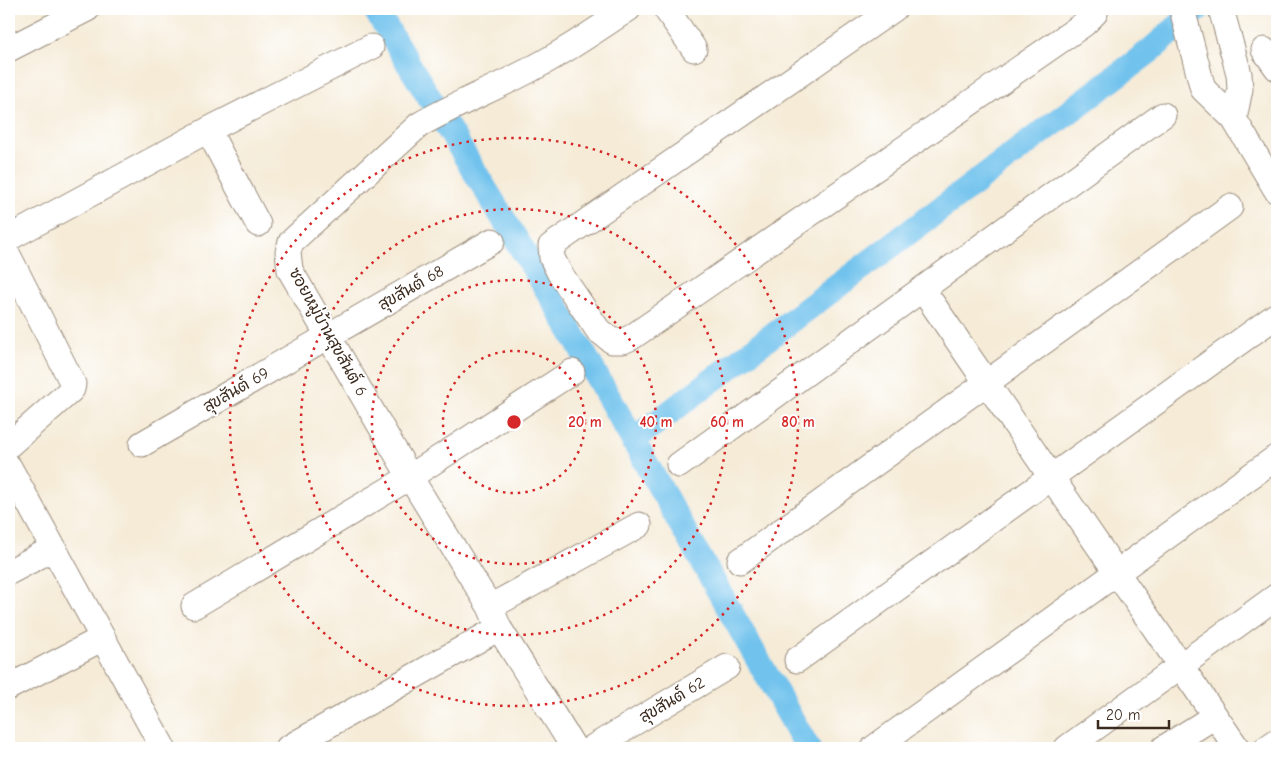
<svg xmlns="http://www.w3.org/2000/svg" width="1286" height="757" font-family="'Comic Neue','Playpen Sans Thai',sans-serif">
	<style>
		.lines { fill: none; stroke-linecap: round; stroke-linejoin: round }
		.canal { stroke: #71c2ed; stroke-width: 25 }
		.street-casing { stroke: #988a7a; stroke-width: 27 }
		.street { stroke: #fff; stroke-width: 25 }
		.ring { fill: none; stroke: #d62828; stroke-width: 2.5; stroke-dasharray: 2.5 5 }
		.labels { text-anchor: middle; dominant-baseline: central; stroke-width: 4; stroke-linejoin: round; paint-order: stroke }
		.street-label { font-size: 16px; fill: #3b2a1e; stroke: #fff }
		.centre { fill: #d62828; stroke: #fff; stroke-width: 2.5 }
		.ring-label { font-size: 15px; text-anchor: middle; font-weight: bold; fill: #d62828; stroke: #fff; stroke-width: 4; stroke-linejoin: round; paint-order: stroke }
	</style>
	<rect width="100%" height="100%" fill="#fff"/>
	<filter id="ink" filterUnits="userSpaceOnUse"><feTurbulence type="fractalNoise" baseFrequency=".02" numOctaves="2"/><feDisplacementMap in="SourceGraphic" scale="10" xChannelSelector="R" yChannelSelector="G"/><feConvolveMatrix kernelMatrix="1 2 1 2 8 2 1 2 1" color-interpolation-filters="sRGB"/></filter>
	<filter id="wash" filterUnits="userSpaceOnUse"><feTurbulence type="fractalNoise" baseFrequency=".0096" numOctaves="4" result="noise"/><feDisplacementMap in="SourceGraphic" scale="20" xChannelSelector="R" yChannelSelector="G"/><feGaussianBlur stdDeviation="1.12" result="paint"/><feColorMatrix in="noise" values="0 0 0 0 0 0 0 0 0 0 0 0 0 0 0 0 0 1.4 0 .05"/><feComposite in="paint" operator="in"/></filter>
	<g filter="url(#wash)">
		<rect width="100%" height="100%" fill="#f5ebd7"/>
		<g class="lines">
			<!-- canal -->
			<path class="canal" d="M375 9 555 303 808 748
				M633 440 1150 51 1198 9"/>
		</g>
	</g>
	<g filter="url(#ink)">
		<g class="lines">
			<defs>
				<path id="street" d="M666 9 694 49
					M894 9 551 246 552 258 559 272 598 330 612 341H623L632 337 1084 24 1095 13 1096 9
					M1182 9 1203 89 1234 119 1277 191
					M1221 9 1239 74 1240 89 1234 119
					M9 49 87 9
					M1264 50 1277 68
					M208 130 258 224
					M9 238 208 130 371 47
					M9 257 73 384 72 389 69 392 9 445
					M923 290 1237 748
					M142 444 492 241
					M679 465 1163 115
					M9 467 163 748
					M740 561 1230 207
					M9 572 54 548
					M194 606 410 477 572 372
					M490 607 639 525
					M797 660 1277 315
					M9 687 103 638
					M288 748 499 628
					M574 748 499 628 490 607 410 477 290 270 288 252 291 242 419 125C450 107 484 93 516 77 555 58 592 33 628 9
					M592 748 727 667
					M874 748 1277 457
					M1067 748 1277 596
					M1164 748 1215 716
					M1267 748 1277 741"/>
			</defs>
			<!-- street casing -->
			<use href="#street" class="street-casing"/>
			<!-- street -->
			<use href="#street" class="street"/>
		</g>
	</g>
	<!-- distance rings -->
	<g class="ring">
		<circle cx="514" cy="422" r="71"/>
		<circle cx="514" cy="422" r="142"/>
		<circle cx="514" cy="422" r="213"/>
		<circle cx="514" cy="422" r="284"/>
	</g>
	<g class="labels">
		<!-- street labels -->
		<g class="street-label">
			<text transform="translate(411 288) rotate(-30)">สุขสันต์ 68</text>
			<text transform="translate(328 332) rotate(61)">ซอยหมู่บ้านสุขสันต์ 6</text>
			<text transform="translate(236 390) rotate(-30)">สุขสันต์ 69</text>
			<text transform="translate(672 700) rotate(-31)">สุขสันต์ 62</text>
		</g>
	</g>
	<circle cx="514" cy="422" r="8" class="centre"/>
	<g class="ring-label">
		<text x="585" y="427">20 m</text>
		<text x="656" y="427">40 m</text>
		<text x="727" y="427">60 m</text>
		<text x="798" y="427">80 m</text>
	</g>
	<!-- margin -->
	<rect width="1286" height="757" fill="none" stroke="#fff" stroke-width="30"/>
	<!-- scale -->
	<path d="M1098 720v8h71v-8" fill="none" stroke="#3b2a1e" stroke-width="2.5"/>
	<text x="1106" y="720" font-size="15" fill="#3b2a1e" stroke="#ffffff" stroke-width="4" paint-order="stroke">20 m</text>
</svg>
